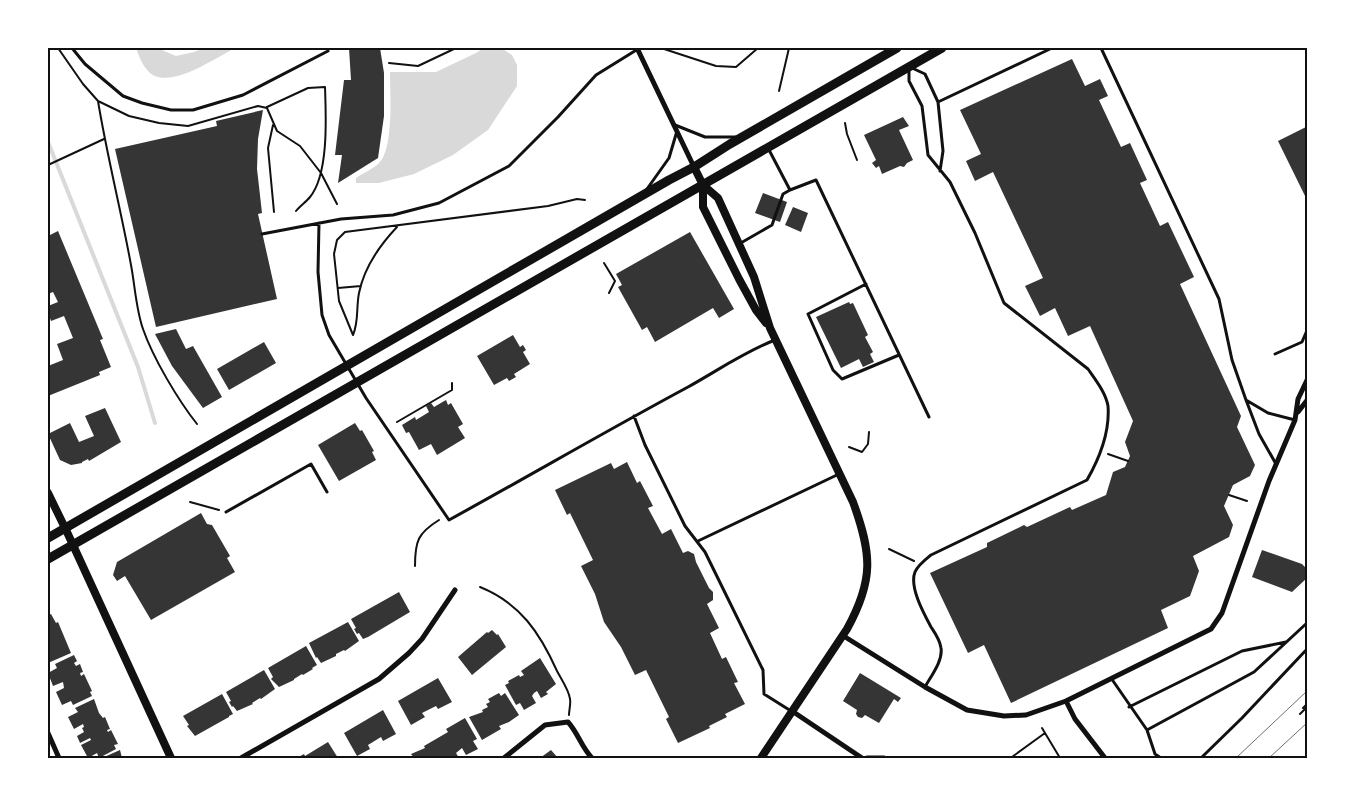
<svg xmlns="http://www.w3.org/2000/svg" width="1355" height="806" font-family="'DM Sans',sans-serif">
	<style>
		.water { fill: #d9d9d9 }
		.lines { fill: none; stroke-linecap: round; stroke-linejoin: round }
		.stream { stroke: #d9d9d9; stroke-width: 4 }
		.building { fill: #353535 }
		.path { stroke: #111; stroke-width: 2 }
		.service { stroke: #111; stroke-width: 3 }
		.minor { stroke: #111; stroke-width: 5 }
		.tertiary { stroke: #111; stroke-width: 8 }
		.secondary { stroke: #111; stroke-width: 9 }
		.tram { stroke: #707070; stroke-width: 1 }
		.neatline { fill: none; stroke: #111; stroke-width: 2 }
	</style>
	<rect width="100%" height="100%" fill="#fff"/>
	<!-- water -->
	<path class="water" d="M136 48H159L164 51 176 56 194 52 204 48H235C215 58 169 91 149 72 142 65 139 56 136 48Z
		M484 48H501L512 55 517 65V86L488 130 453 155 414 174 379 183H356V178C363 173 373 169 379 163 394 148 390 93 390 72H436L476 53Z"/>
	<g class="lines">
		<!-- stream -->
		<path class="stream" d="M48 142 138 367 155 423"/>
	</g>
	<!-- building -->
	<path class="building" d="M349 48H380L384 73V116L378 158 338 183 342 155H335L344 80H351Z
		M1072 59 1085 86 1100 79 1108 96 1099 100 1121 147 1130 143 1147 180 1140 183 1160 226 1168 222 1194 277 1180 284 1241 416 1237 427 1255 465 1250 476 1233 485 1224 506 1233 525 1229 537 1193 556 1199 571 1190 596 1161 610 1168 628 1011 703 984 645 968 653 930 573 987 547V543L1024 525 1027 527 1070 507 1072 510 1106 495 1113 472 1125 467 1130 456 1125 442 1133 421 1090 326 1068 336 1055 308 1040 316 1025 286 1043 278 993 172 975 181 966 161 981 154 960 110Z
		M263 110 258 139 257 169 262 213 258 214 277 299 156 327 115 149 217 126 216 121Z
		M903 117 909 126 899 130 913 160 907 163 904 167 900 166 882 174 879 166 876 168 872 163 876 160 864 135Z
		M1308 126V202L1278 141Z
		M763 193 787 202 780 222 755 213Z
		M793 207 808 213 801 232 785 225Z
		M58 231 103 339 100 340 111 367 99 372 100 375 48 396V366L63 360 57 344 73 338 64 316 51 321 48 312V306L58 302 53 292 48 294V236Z
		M690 232 734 309 719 318 713 308 655 342 647 327 642 330 618 287 622 285 616 274Z
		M849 302 850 304 853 303 868 335 865 337 873 352 870 354 874 362 863 367 859 359 841 368 816 317Z
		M176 329 186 349 193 346 222 397 203 408 172 366 155 334Z
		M513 335 520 347 523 345 526 350 523 352 530 364 514 374 516 377 509 381 507 378 494 385 477 356Z
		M264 342 276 363 229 390 217 369Z
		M446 400 448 405 451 403 463 424 458 427 465 438 437 455 431 444 419 450 409 432 406 433 402 425 415 417 416 420 429 412 426 406 431 403 434 407Z
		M105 408 121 442 89 461 88 459 82 462V463L71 465 60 460 48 434 70 423 79 442 94 436 85 416Z
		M355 423 360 431 362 430 374 451 372 452 376 460 339 481 318 445Z
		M627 462 637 483 640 481 653 506 648 508 662 534 671 529 683 553 688 551 694 554 696 562 709 588 713 592V600L707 604 719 628 710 633 722 659 726 657 738 682 734 683 745 704 725 714 727 717 709 726 710 728 678 743 666 719 669 717 646 670 635 675 621 647 604 622 595 594 581 566 593 560 570 513 567 515 555 490 611 463 614 469Z
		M201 513 207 524 212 525 230 556 227 558 235 572 151 620 125 576 117 581 113 575 117 562Z
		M1262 550 1302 564 1308 570V577L1292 592 1252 577Z
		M399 592 410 612 368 637 363 639 359 633 357 634 354 629 356 628 351 619Z
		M51 614 56 623 58 622 71 653 48 663V615Z
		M348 622 359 641 345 651 344 650 336 654V656L321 663 317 657 316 658 309 643Z
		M492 630 497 635 498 634 506 647 472 675 458 657 487 632 488 633Z
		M306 646 317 665 312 668 313 669 303 675 302 674 294 679V680L279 687 271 679 273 677 268 668Z
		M74 655 77 661 74 663 76 666 80 664 83 672 80 673 81 676 84 674 92 691 90 692 92 696 73 705 71 701 62 705 56 692 64 688 63 682 53 686 48 673 57 668 55 664Z
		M540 658 556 684 546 692 548 694 541 698 537 691 534 693 532 696 536 703 524 710 520 703 516 705 505 685 509 683 508 681 519 675 520 677 524 675 521 671Z
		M264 670 275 689 261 699 260 698 252 703 253 704 237 711 233 706 232 707 229 702 231 701 226 692Z
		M860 673 901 698 898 702 894 699 879 723 865 715 862 718 858 717 856 714 857 710 843 701Z
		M438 678 452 702 438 709 436 706 422 713 425 717 411 725 398 701Z
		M499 693 501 696 505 693 519 715 509 722 499 726 501 729 482 740 469 717 483 712 482 710 488 707 486 704 490 702 488 699Z
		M222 694 233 714 229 716V717L195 736 187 726 189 725 183 716Z
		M94 699 99 713 103 718 105 717 110 729 107 730 108 732 111 730 118 744 114 745 116 749 99 758 97 753 88 758 81 745 91 740 90 738 80 743 77 736 84 732 82 728 84 727 83 724 74 729 68 717 78 712 75 708Z
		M383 710 396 734 383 741 381 737 368 745 370 749 357 756 344 733Z
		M465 718 477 739 473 741 478 749 466 755 462 748 456 753 459 758H414L411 754 425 748 424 746 448 732 446 729Z
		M328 742 338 758H297L304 754 305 756Z
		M120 750 122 758H102Z
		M551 750 558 758H540Z"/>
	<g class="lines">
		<!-- path -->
		<path class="path" d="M58 48 83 84 98 101 129 116 159 123 188 126 258 106 267 108 277 131 300 146 321 173 337 204
			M661 48 716 66 736 67 758 48
			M389 63 418 66 456 48
			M779 91 789 48
			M98 101C107 156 121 210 131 265 135 286 136 309 143 329 153 358 178 400 197 424
			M267 107 308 88 325 87C326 116 329 174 310 197 306 202 300 206 296 211
			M845 123 847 134 857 160
			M273 125 268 148 274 212
			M48 165 104 139
			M397 227C380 245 364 268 359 293 356 308 359 321 353 335L339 301 334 254 337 240 345 232 548 206 577 199 585 200
			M604 263 615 281 609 293
			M338 288 361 286
			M397 422 452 390V383
			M849 447 862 452 868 444 869 432
			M1108 454 1128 461
			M1229 495 1247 501
			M190 502 219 510
			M889 549 914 561
			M415 566C415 541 418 533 439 520
			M1308 585V587
			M480 587C520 603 540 633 557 671 561 679 569 690 570 699 571 704 569 710 569 715
			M1303 708 1308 703
			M1300 714 1308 706
			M1042 728 1060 758
			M1012 757 1045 733"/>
		<!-- service -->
		<path class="service" d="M72 48 85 64 123 96 142 103 171 110H193L243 95 328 51
			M1101 48 1219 299 1232 360 1246 400 1259 434 1276 464
			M912 68 925 74 938 102 943 151 940 171
			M909 69V81L922 106 928 155 950 182 975 233 1004 303 1088 369C1095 379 1106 393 1108 406 1110 432 1099 459 1087 480L931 555C926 559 918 565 915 572 909 587 924 614 931 627 935 633 940 640 941 648 943 661 931 676 925 687
			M938 102 1052 48
			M675 125 705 137H736
			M768 148 790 190 816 180 929 417
			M647 189 669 158 677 131
			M319 223 318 272 322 315 329 335 366 398 449 520C529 476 608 430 688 387 717 371 744 352 775 340
			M262 234 341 219 393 215 439 203 509 166 558 117 596 75 638 49
			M739 244 772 225 783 194 790 190
			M866 284 808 314 833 370 842 379 899 355
			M1275 354 1302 342 1308 328
			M1246 400 1268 413 1295 420
			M634 416 645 445 685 526 705 552 763 670 764 694 791 711
			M226 512 311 464 327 492
			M698 541 839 474
			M1111 678 1147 730 1155 754 1161 758
			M1129 707 1242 651 1286 642
			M1147 730 1254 672 1308 622
			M1201 758 1242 718 1308 648"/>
		<!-- minor -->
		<path class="minor" d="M637 48 694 167
			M1298 412 1308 399
			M842 635 925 687 967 710 1004 716 1026 715 1066 701 1211 629 1222 613 1269 481 1295 420 1298 399 1308 378
			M1066 701 1075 719 1105 758
			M792 711 862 758
			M48 733 59 758
			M241 758 379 679 409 653 422 639 455 590
			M504 758 545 725 568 722C578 733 582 748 592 758
			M867 758H884"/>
		<!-- tertiary -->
		<path class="tertiary" d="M694 167 703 185 718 198 754 277 770 328 853 502C872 554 874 580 847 629L761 758
			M703 185V207L739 279 756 310 766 323
			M48 493 67 532 171 758"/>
		<!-- secondary -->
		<path class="secondary" d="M48 538 669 180 694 167 730 144 897 48
			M48 559 942 48"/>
		<!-- tram -->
		<path class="tram" d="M1236 758 1307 691
			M1269 758 1308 722"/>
	</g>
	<!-- border -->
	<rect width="1355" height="806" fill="none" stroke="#ffffff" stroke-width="98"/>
	<rect x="49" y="49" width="1257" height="708" class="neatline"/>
</svg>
